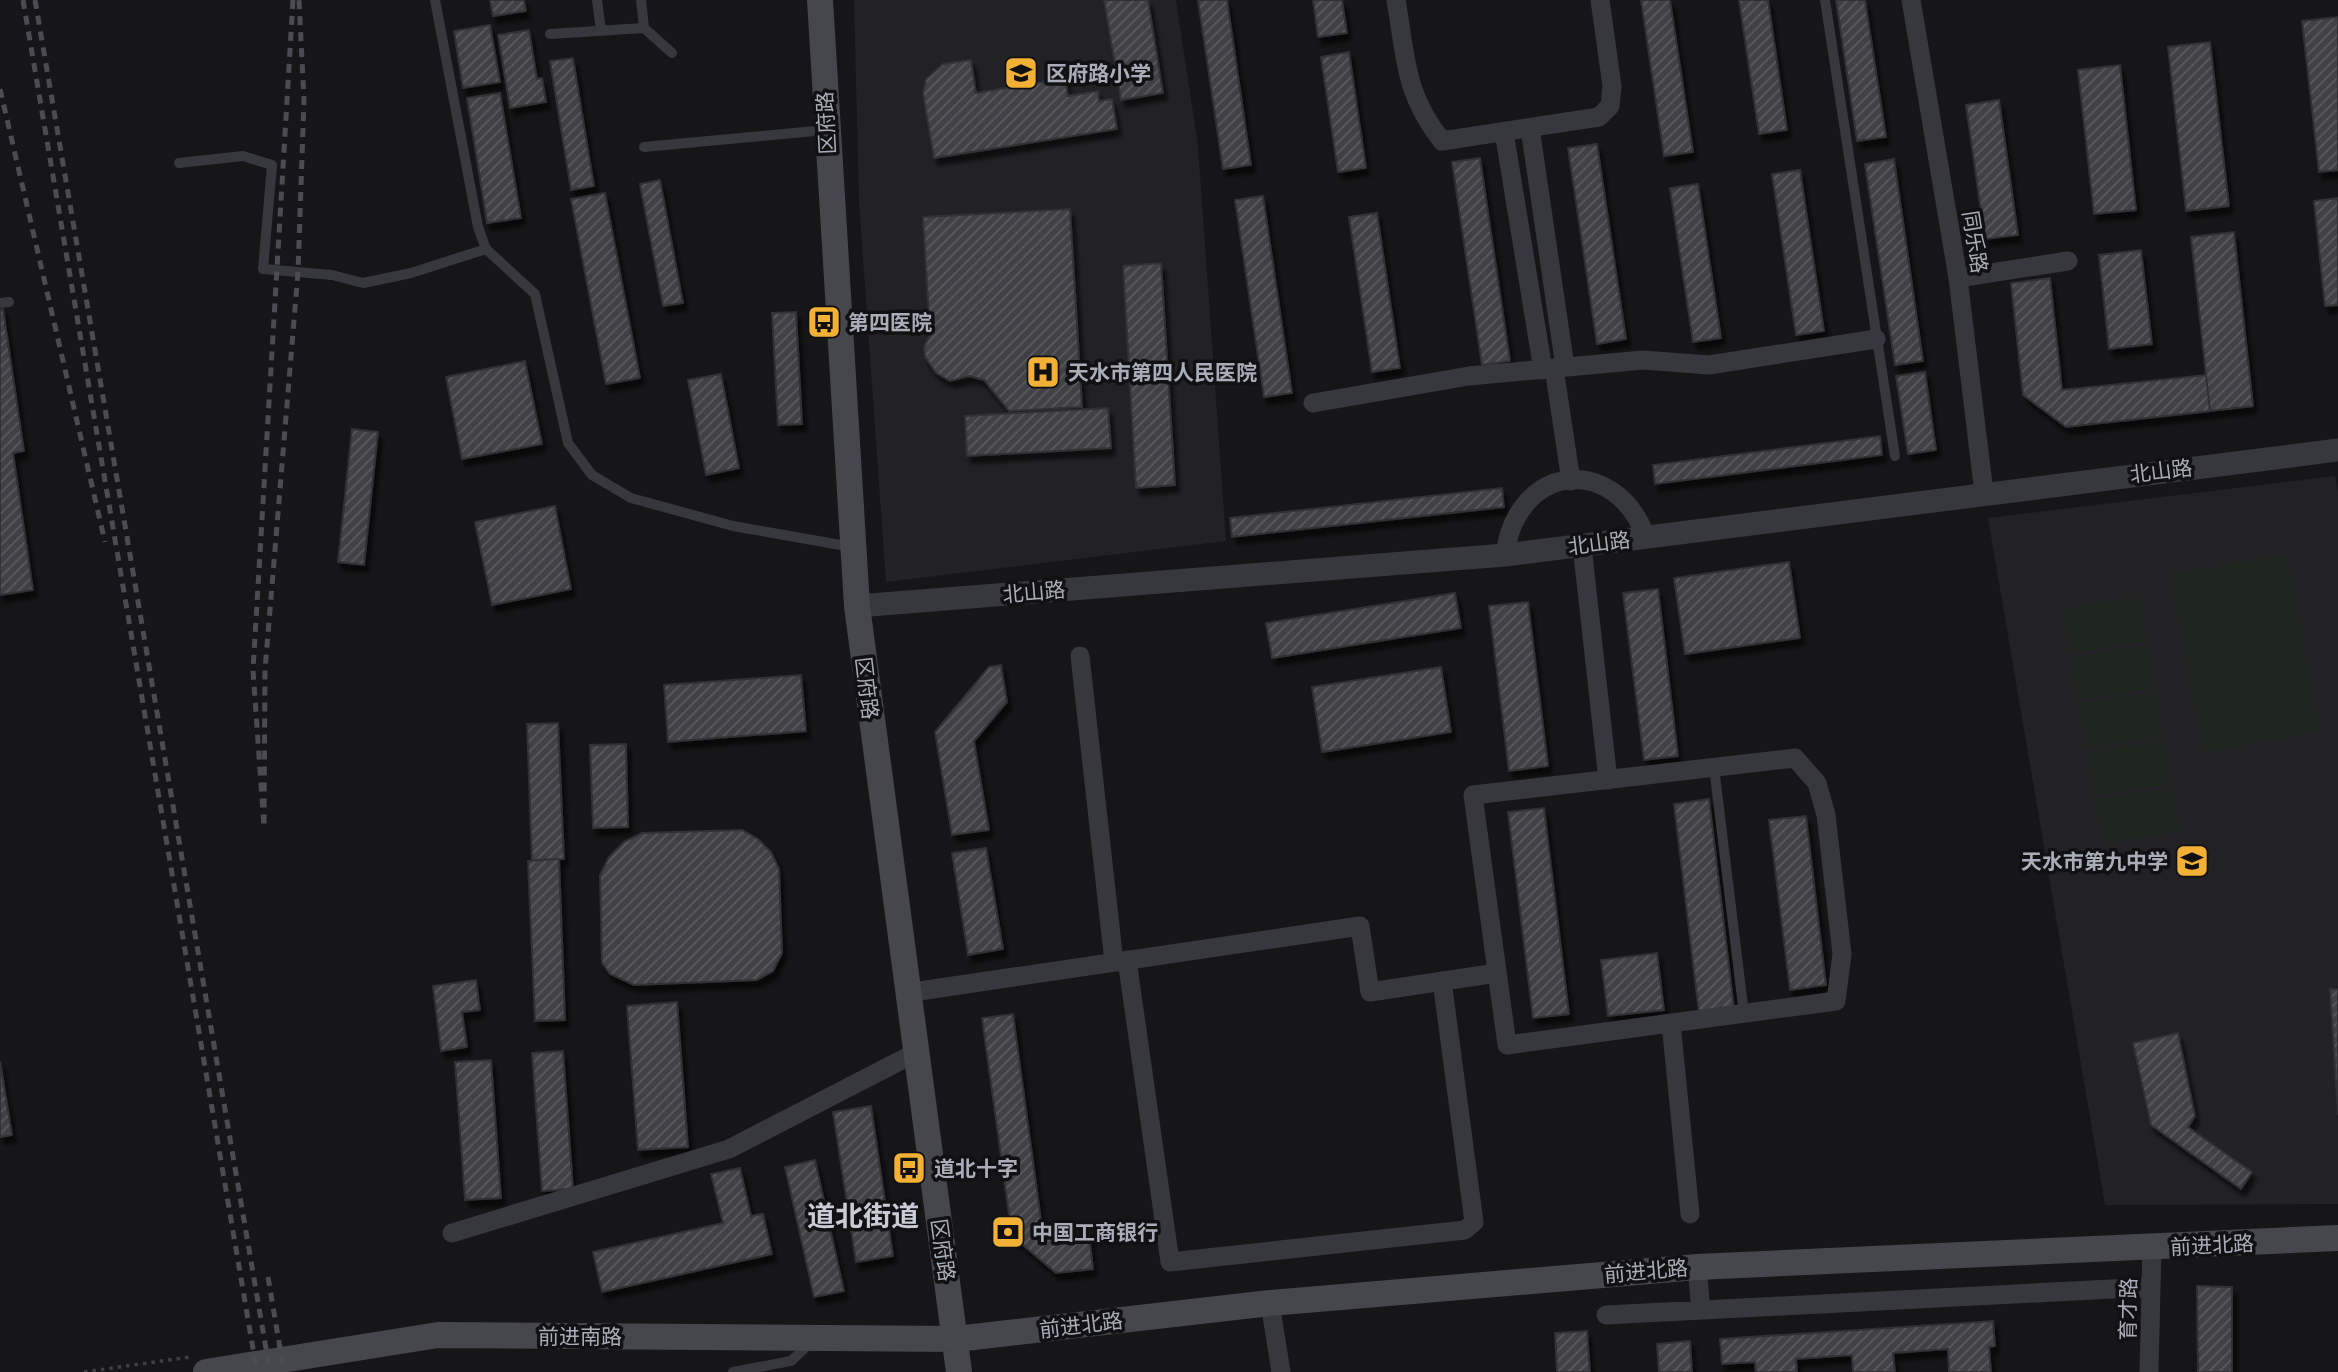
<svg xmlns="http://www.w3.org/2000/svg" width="2338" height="1372" font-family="'Work Sans','Noto Sans SC',sans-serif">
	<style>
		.built { fill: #222225 }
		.garden { fill: #1e261f }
		.building { fill: url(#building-hatch); stroke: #303034; stroke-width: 2; filter: url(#shadow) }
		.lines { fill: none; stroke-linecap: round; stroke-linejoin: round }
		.path { stroke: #3d3f44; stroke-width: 3.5; stroke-dasharray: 3.5 5; stroke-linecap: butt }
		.service { stroke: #37383d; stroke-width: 10 }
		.minor { stroke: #37383d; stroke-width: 19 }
		.tertiary { stroke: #37383d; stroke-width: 23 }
		.secondary { stroke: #45474d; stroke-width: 26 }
		.rail { stroke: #4a4c52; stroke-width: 5; stroke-dasharray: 9 7; stroke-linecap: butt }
		.labels { text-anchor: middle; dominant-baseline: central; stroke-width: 7; stroke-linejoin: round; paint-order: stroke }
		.poi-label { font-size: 21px; font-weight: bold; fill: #a8adb8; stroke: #111113; text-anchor: start }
		.street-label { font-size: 21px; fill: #a8adb8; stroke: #111113 }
		.district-label { font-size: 28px; font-weight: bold; fill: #c9ccd4; stroke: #111113 }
	</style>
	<defs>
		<pattern id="building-hatch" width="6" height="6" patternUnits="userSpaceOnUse" patternTransform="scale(1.75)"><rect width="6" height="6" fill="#404145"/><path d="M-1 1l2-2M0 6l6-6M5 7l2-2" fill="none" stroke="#595a5e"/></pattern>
		<filter id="shadow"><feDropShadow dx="4" dy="7" stdDeviation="2" flood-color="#0009"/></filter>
	</defs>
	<rect width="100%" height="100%" fill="#161618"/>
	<!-- built -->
	<path class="built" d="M854 0H1176L1198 146 1226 541 886 582 859 202Z
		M2335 476 2338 490V1204L2105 1205 1988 518Z"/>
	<!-- garden -->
	<path class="garden" d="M2286 554 2318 732 2203 752 2171 575Z
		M2139 596 2146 640 2070 653 2063 610Z
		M2147 645 2154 688 2078 701 2071 658Z
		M2155 691 2162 734 2086 748 2079 705Z
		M2163 740 2170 783 2095 797 2087 754Z
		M2171 788 2179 831 2103 844 2095 801Z"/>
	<!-- building -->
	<path class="building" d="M490 0H524L526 11 493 16Z
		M1104 0H1148L1163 93 1121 100Z
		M1198 0H1227L1251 165 1223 169Z
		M1313 0H1342L1347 33 1318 37Z
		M1641 0H1670L1693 152 1664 156Z
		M1739 0H1768L1787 130 1759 134Z
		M1836 0H1865L1886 137 1857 141Z
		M2338 17V170L2319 172 2302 21Z
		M490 25 500 82 463 88 454 31Z
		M529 30 537 79 542 78 546 102 510 108 498 35Z
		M2210 42 2229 206 2186 211 2168 47Z
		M1349 52 1366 168 1338 172 1321 57Z
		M573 58 594 186 571 190 550 61Z
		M971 60 976 93 1065 78 1068 96 1098 91 1099 101 1112 99 1117 129 934 158 923 94 926 79 943 64Z
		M2120 65 2136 210 2094 214 2078 70Z
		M500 93 521 218 487 223 467 98Z
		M1999 100 2018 235 1985 239 1966 105Z
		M1597 144 1626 339 1597 344 1568 148Z
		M1480 158 1510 361 1482 365 1452 162Z
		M1894 159 1923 361 1895 365 1865 164Z
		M1800 170 1824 331 1796 335 1772 174Z
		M660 180 683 303 663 306 640 184Z
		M1698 184 1721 338 1693 342 1670 188Z
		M605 193 640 378 606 384 571 199Z
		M1263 196 1292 393 1264 397 1235 200Z
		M2338 198V305L2325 306 2314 201Z
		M1070 209 1082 407 1009 411 984 380 969 376 950 381 936 373 925 357 924 347 930 335 923 217Z
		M1377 213 1400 368 1372 372 1349 217Z
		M2234 232 2253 406 2210 411 2191 237Z
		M2141 250 2152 344 2109 349 2099 255Z
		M1161 263 1175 485 1136 488 1123 266Z
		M2050 278 2062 390 2206 375 2210 411 2066 427 2023 395 2011 283Z
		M3 309 24 451 13 453 33 590 0 595V310Z
		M796 312 802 424 778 425 772 313Z
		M525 361 542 444 462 459 446 377Z
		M1925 372 1936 450 1908 454 1896 376Z
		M721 374 739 468 706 475 688 380Z
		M1108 408 1111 448 967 456 965 416Z
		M352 429 378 432 364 565 338 562Z
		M1880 436 1882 455 1655 484 1653 465Z
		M1502 488 1504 507 1232 537 1230 518Z
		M555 506 571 589 492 605 475 522Z
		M1789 562 1800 638 1685 654 1674 578Z
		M1658 589 1678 756 1644 760 1623 593Z
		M1455 593 1461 628 1272 658 1266 623Z
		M1528 602 1548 766 1509 771 1489 606Z
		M1001 665 1007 702 974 741 989 830 952 835 935 732 989 667Z
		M1441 667 1451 732 1322 752 1312 687Z
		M801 675 806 731 668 742 664 685Z
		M558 723 564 859 532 860 527 724Z
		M626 744 628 827 593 828 590 745Z
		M1709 799 1734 1009 1699 1013 1674 804Z
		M1544 808 1569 1014 1533 1018 1508 812Z
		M1806 816 1826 985 1790 990 1769 820Z
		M742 830 758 839 771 852 779 869 782 953 773 971 757 980 634 985 610 974 602 963 600 875 609 857 624 842 642 833Z
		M986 848 1003 949 968 955 952 853Z
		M559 859 565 1020 535 1021 528 861Z
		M1657 953 1664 1010 1608 1016 1601 960Z
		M476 980 480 1010 462 1012 467 1047 441 1051 433 986Z
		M2330 989H2338V1115Z
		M677 1002 688 1147 638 1150 627 1006Z
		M1013 1014 1042 1228 1054 1238 1089 1234 1093 1269 1056 1273 1012 1236 982 1018Z
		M2178 1033 2195 1116 2188 1127 2252 1172 2241 1189 2151 1125 2133 1043Z
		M563 1051 573 1189 542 1191 532 1053Z
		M491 1060 501 1198 465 1200 455 1062Z
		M0 1061 12 1135 0 1137Z
		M871 1106 893 1256 856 1262 833 1112Z
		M815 1160 844 1291 814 1297 785 1167Z
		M740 1168 751 1216 763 1214 772 1254 602 1292 593 1252 723 1223 711 1174Z
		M2197 1286 2232 1287V1372H2198Z
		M1993 1321 1995 1346 1989 1347 1991 1372H1949L1948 1349 1893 1353 1895 1372H1853L1852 1355 1796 1359 1797 1372H1756L1755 1362 1722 1364 1720 1339Z
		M1587 1331 1590 1372H1557L1555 1333Z
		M1690 1341 1692 1372H1659L1657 1344Z"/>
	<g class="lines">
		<!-- path -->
		<path class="path" d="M84 1372 190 1357"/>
		<!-- service -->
		<path class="service" d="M435 0 478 227 486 249
			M597 0 601 31
			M641 0 644 28 672 53
			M1825 0 1895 456
			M550 34 644 28
			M644 147 826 130
			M179 163 243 156 272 165 263 269 332 275 363 283 411 273 486 249 535 294 568 443 592 475 631 498 733 526 852 547
			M0 303 9 302
			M1714 767 1744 1014
			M733 1372 791 1361 811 1342"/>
		<!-- minor -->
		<path class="minor" d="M1396 0C1406 57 1404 93 1442 141L1599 117 1610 106 1612 86 1600 0
			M1911 0 1958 278 1984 493
			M1530 128 1565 367
			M1504 132 1543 370
			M1958 278 2068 261
			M1554 368 1571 481
			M1313 403 1469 376 1643 360 1709 365 1876 339
			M1582 546 1608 780
			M1505 555C1516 464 1614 452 1646 537
			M1080 656 1114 962
			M1795 758 1817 783 1826 815 1842 954 1836 1001 1507 1045 1473 795Z
			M1127 960 1170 1262 1465 1230 1474 1222 1442 981
			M906 993 1360 926 1370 992 1497 973
			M1671 1023 1690 1214
			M452 1233 729 1149 915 1053
			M1697 1267 1701 1310
			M1270 1303 1281 1372
			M1606 1315 2151 1287
			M2149 1372 2152 1248"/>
		<!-- tertiary -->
		<path class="tertiary" d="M857 606 1505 555 2338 450"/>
		<!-- secondary -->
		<path class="secondary" d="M820 0 857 606 959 1372
			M206 1372 438 1335 956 1339 1270 1303 1697 1267 2338 1238"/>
		<!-- rail -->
		<path class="rail" d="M23 0 257 1372
			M35 0 270 1372
			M293 0 253 670 264 827 265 670 298 272 304 100 299 0
			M0 89 105 542
			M268 1277 284 1372"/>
	</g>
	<!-- icons -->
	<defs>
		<symbol id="school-square" viewBox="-11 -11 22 22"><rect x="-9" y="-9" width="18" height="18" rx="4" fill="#f2b134" stroke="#111113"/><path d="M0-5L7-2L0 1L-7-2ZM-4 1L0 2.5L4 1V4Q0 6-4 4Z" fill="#111"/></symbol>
		<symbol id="bus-square" viewBox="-11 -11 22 22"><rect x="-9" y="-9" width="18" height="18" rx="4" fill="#f2b134" stroke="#111113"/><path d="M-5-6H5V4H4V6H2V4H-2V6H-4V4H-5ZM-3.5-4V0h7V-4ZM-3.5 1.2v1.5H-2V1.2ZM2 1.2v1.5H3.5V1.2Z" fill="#111"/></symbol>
		<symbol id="hospital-square" viewBox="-11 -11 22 22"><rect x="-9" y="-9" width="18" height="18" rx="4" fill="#f2b134" stroke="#111113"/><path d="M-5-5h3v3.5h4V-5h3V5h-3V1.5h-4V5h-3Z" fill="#111"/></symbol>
		<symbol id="bank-square" viewBox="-11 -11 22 22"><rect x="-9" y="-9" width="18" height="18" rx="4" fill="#f2b134" stroke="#111113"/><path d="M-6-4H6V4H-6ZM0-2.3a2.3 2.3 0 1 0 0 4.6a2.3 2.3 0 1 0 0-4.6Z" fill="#111"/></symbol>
	</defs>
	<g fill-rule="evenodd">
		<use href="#school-square" x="1002" y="54" width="38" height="38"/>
		<use href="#bus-square" x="805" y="303" width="38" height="38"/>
		<use href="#hospital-square" x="1024" y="353" width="38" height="38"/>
		<use href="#school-square" x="2173" y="842" width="38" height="38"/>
		<use href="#bus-square" x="890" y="1149" width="38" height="38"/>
		<use href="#bank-square" x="989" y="1213" width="38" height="38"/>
	</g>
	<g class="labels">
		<!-- poi labels -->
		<g class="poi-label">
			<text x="1046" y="73">区府路小学</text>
			<text x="848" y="322">第四医院</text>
			<text x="1068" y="372">天水市第四人民医院</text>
			<text x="2168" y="861" text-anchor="end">天水市第九中学</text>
			<text x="934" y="1168">道北十字</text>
			<text x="1032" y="1232">中国工商银行</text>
		</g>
		<!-- street labels -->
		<g class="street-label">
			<text transform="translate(826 123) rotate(-93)">区府路</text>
			<text transform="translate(1975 242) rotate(81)">同乐路</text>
			<text transform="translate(2161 471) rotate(-7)">北山路</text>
			<text transform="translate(1599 543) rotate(-7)">北山路</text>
			<text transform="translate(1034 592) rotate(-5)">北山路</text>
			<text transform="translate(867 688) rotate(83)">区府路</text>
			<text transform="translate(2212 1245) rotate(-3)">前进北路</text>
			<text transform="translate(943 1250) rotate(82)">区府路</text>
			<text transform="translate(1646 1271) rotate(-5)">前进北路</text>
			<text transform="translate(2128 1309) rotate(-89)">育才路</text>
			<text transform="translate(1081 1325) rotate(-7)">前进北路</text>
			<text x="580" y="1336">前进南路</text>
		</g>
		<!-- district labels -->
		<g class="district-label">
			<text x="863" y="1216">道北街道</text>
		</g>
	</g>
</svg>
